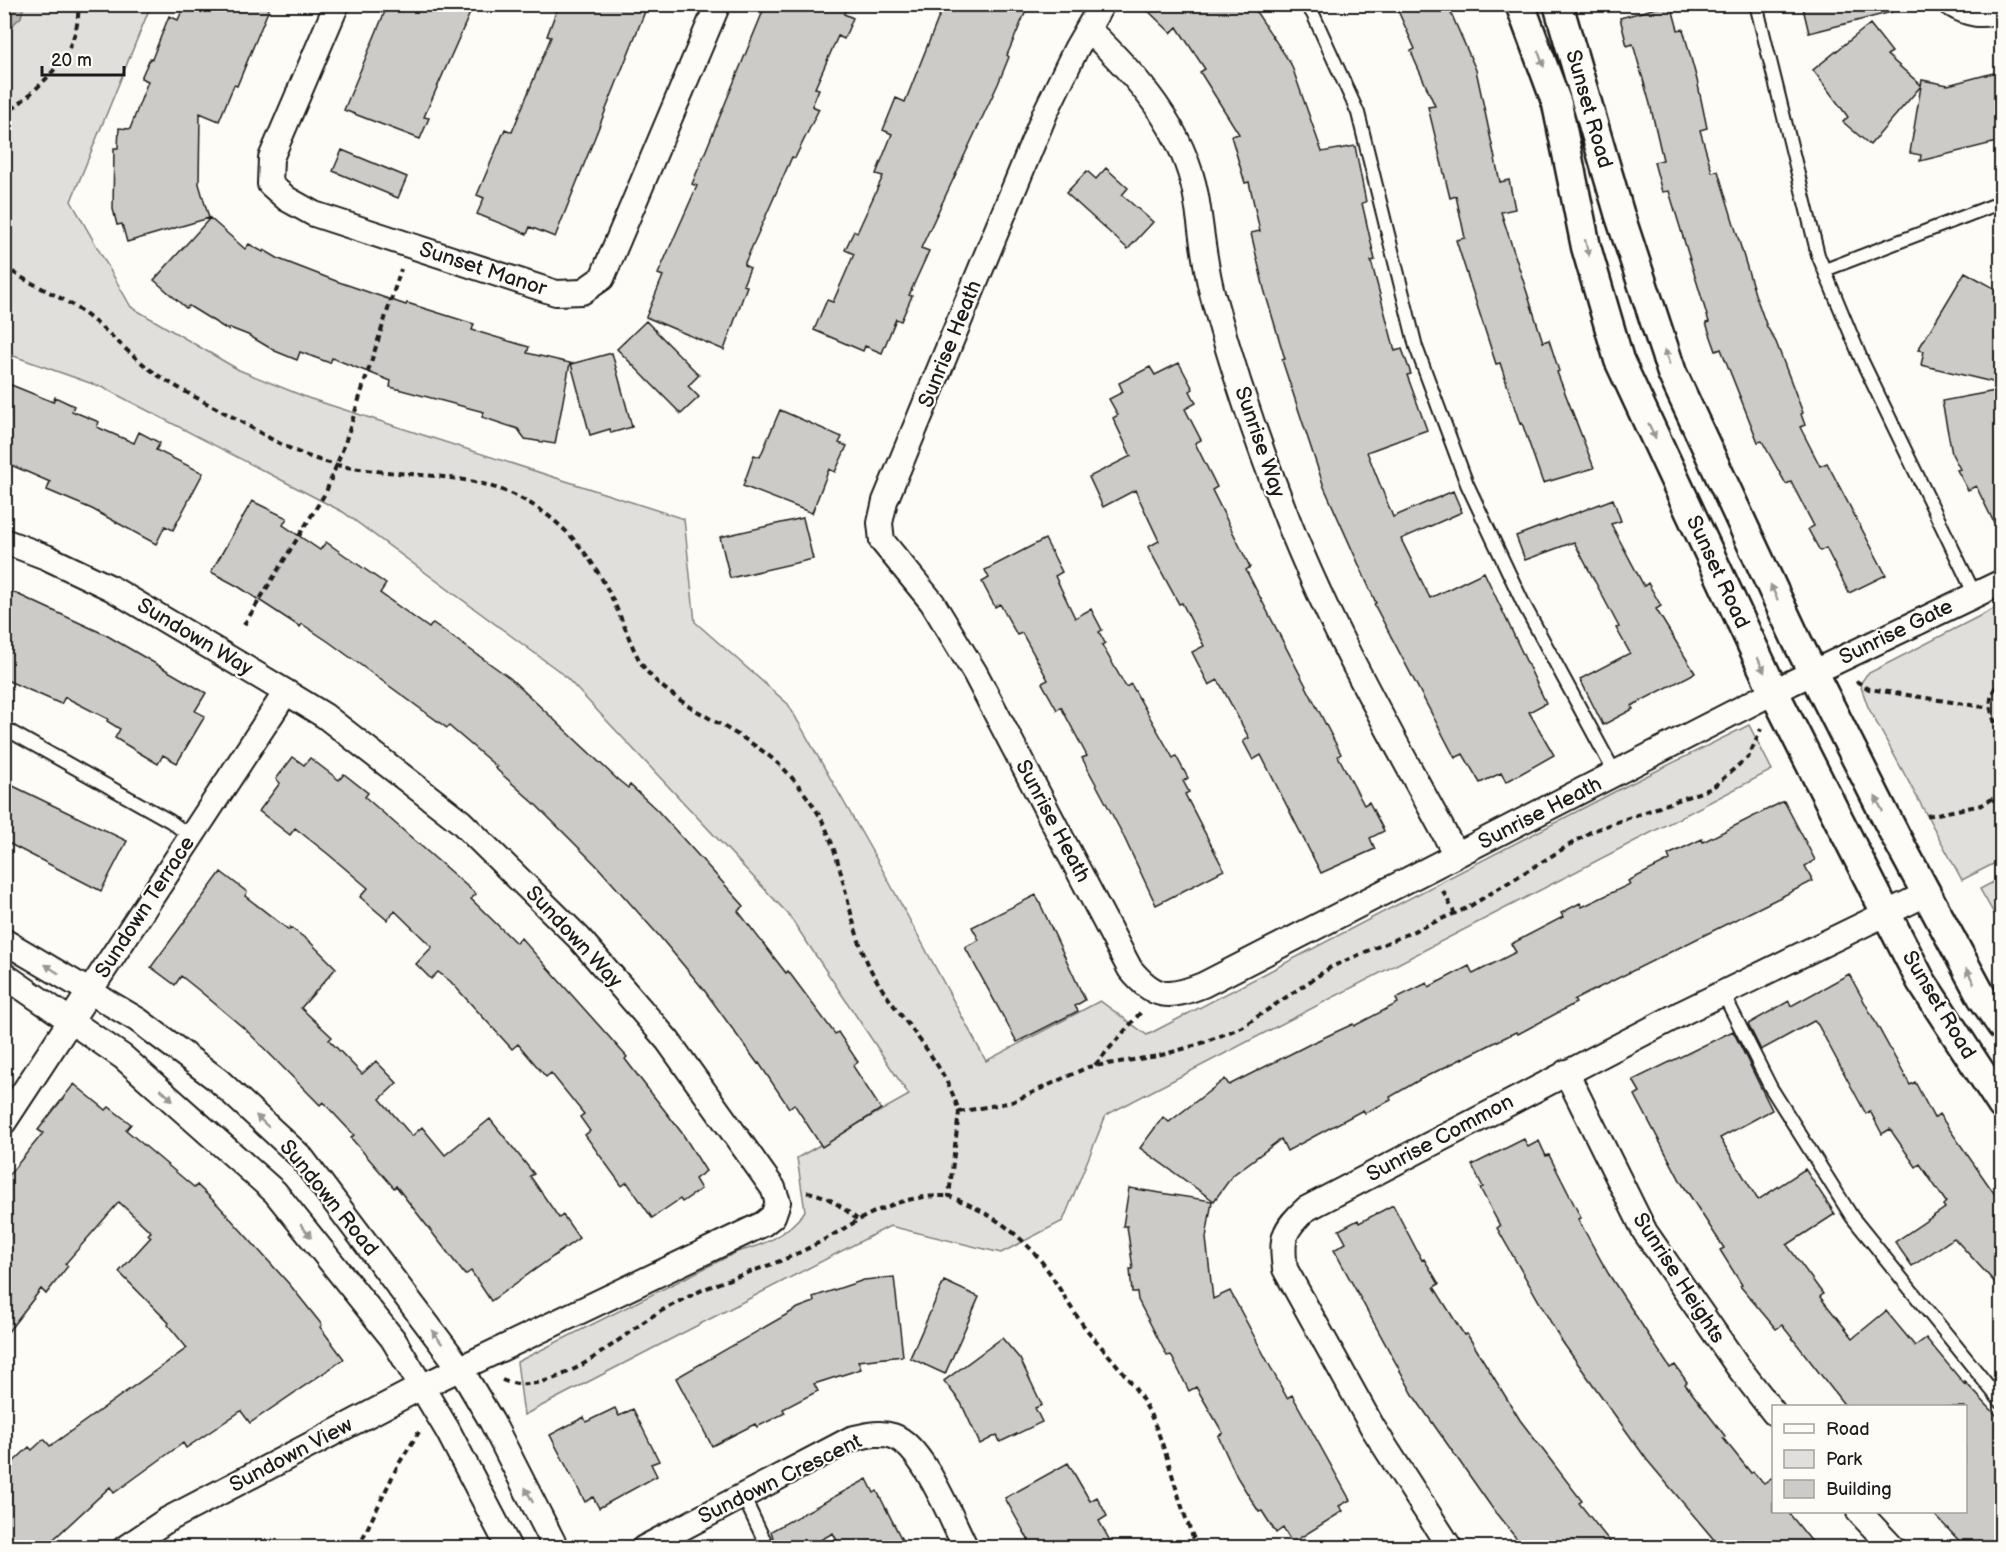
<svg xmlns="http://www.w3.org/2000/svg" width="2006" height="1552" font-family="'Balsamiq Sans',sans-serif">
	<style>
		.green { fill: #e0dfdb; stroke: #7e7e7c; stroke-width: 1.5 }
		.water { fill: #b7b6b2; stroke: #797876; stroke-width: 1.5 }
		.building { fill: #cccbc8; stroke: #1c1c1c; stroke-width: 1.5 }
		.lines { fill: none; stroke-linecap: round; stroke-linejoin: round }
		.service-casing { stroke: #1c1c1c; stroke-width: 16 }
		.minor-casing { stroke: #1c1c1c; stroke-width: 28 }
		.tertiary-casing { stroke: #1c1c1c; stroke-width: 33 }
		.path { stroke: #1c1c1c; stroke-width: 4; stroke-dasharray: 6 4.5; stroke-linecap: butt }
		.service { stroke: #fdfcf7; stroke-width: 12 }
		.minor { stroke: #fdfcf7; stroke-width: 24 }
		.tertiary { stroke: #fdfcf7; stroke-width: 28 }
		.oneway { fill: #989794 }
		.labels { text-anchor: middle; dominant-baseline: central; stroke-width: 4.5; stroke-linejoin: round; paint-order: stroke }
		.street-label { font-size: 21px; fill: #1c1c1c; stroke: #fdfcf7 }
	</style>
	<rect width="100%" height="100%" fill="#fdfcf7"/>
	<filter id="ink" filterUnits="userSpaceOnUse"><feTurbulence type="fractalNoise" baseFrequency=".0167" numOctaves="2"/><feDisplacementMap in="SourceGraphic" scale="12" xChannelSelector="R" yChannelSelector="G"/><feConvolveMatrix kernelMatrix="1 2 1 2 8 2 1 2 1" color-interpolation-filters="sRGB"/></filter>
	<g filter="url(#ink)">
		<!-- green -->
		<path class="green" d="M5 5H151L71 201 131 307 239 370 308 398 684 519 695 622 788 704 881 867 986 1061 1100 1001 1147 1035 1618 790 1749 725 1772 770 1106 1115 1063 1221 1001 1253 890 1226 524 1415 517 1362 737 1252C766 1244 786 1236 805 1211L797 1158 909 1095 788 914 563 674 343 512 104 388 5 353Z
			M2001 605V860L1962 880 1868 707 1860 684 1867 674Z
			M2001 878V926L1980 889Z"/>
		<!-- water -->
		<path class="water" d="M5 4 24 5 21 17 5 32Z"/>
		<!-- building -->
		<path class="building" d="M185 4H271L237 86 234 85 219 121 200 113 199 184 209 218 127 242 122 224 117 225 113 209 114 148H118L119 128 130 129 148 81 141 78 150 58 152 59 169 16 178 20Z
			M388 4H474L424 117 429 118 420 139 344 110Z
			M559 4H648L555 237 530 227 527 234 477 214 484 198 477 195 505 129 512 132 551 37 547 36Z
			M766 4H848L844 14 853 18 844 39 838 36 815 88 819 89 812 106 819 109 795 158 792 157 744 265 750 268 743 285 747 286 724 350 646 317 663 276 658 274 697 186 692 184Z
			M944 4H1029L1007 55 1009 57 998 84 921 248 929 251 909 295 912 296 901 321 896 319 882 353 865 346 863 351 814 330 827 300 833 302 854 254 845 250 854 231 857 233 883 176 876 174 892 134 883 130 896 98 905 102Z
			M1141 4H1251L1291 64 1322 152 1355 146 1366 202 1362 203 1375 260 1371 261 1395 351 1402 349 1411 374 1407 375 1427 430 1367 452 1393 517 1453 491 1462 512 1401 539 1430 598 1484 572 1546 703 1529 712 1554 755 1506 782 1501 773 1480 783 1463 754 1455 758 1374 604 1376 603 1324 487 1282 360 1285 359 1264 289 1251 233 1260 231 1249 182 1245 183 1231 136 1239 134 1200 72 1205 69 1177 27 1171 33Z
			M1395 4H1447L1476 70 1500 182 1509 180 1515 209 1501 212 1543 342 1549 340 1559 371 1557 372 1594 468 1543 483 1522 423 1520 424 1500 363 1496 364 1465 268 1456 240 1465 238 1456 196 1450 198 1428 107 1435 106 1414 59 1411 51 1415 49Z
			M1671 4 1678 30 1683 29 1697 80 1707 128 1700 130 1712 172 1718 171 1755 294 1767 327 1776 342 1803 413 1801 414 1805 425 1800 427 1820 466 1827 463 1886 575 1849 593 1826 548 1820 551 1808 529 1814 526 1791 482 1786 484 1762 441 1758 442 1721 349 1716 351 1706 323 1709 322 1669 191 1662 192 1654 162 1663 160 1650 104 1633 44 1627 46 1620 18Z
			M1802 4H1891L1892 12 1809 33Z
			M1870 24 1892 52 1887 55 1921 85 1922 80 1948 85 2001 71V141L1920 161 1921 155 1910 153 1921 86 1870 145 1843 122 1848 117 1813 70Z
			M342 150 407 177 398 198 333 171Z
			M1106 168 1128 188 1122 195 1153 222 1128 249 1066 193 1087 171 1096 179Z
			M210 218 245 249 249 244 263 252 264 250 279 259 336 281 406 305 407 303 474 324 472 330 529 347 527 353 570 363 555 444 525 439 518 429 482 417 484 412 390 387 391 381 332 358 330 363 300 352 297 360 275 351 248 335 230 328 228 330 189 306 186 308 154 280Z
			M1965 272 2001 292V384L1921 365 1924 351 1918 350Z
			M646 321 699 375 688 386 699 397 681 414 617 349Z
			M612 353 632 427 611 433 610 429 590 435 571 364Z
			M1179 363 1193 389 1190 391 1196 403 1185 409 1201 440 1195 443 1217 487 1212 490 1250 567 1246 570 1341 754 1338 756 1364 805 1369 802 1384 831 1370 838 1375 849 1321 873 1261 755 1253 760 1243 741 1249 738 1218 680 1209 685 1192 652 1204 646 1182 603 1179 604 1148 547 1159 541 1135 490 1103 507 1089 477 1131 456 1113 418 1118 415 1109 399 1123 392 1119 383 1150 367 1155 375Z
			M4 382 53 402 55 397 74 406 72 411 99 422 97 427 134 443 139 432 160 443 156 450 203 473 173 530 165 526 156 544 92 509 47 490 50 482 4 462Z
			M2001 390V537L1976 486 1968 490 1957 470 1960 469 1952 454 1942 401Z
			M780 410 842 437 839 443 847 446 835 472 829 469 812 513 743 486 754 455 760 457Z
			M1613 499 1621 521 1611 524 1644 586 1648 583 1661 606 1656 609 1695 673 1631 706 1633 709 1603 725 1580 679 1630 653 1616 628 1619 627 1574 542 1525 560 1516 536Z
			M252 501 287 518 283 525 320 550 326 542 343 554 386 584 380 593 429 628 433 623 510 678 617 779 628 788 630 785 657 810 744 906 738 911 786 973 788 971 835 1034 838 1032 858 1062 853 1066 881 1109 822 1147 794 1104 789 1108 759 1063 758 1064 704 990 660 937 596 865 534 803 495 768 497 767 449 726 447 728 329 642 302 624 300 627 239 587 211 572Z
			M803 518 813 559 730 578 720 537Z
			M1045 539 1062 572 1055 576 1075 618 1091 609 1102 630 1099 632 1105 643 1102 645 1126 687 1131 684 1173 758 1176 756 1188 778 1183 781 1189 792 1185 794 1224 870 1156 905 1122 833 1082 758 1087 756 1061 707 1057 710 1042 683 1048 680 1022 633 1017 635 1000 604 995 607 982 582 989 578 985 570Z
			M4 588 106 635 206 693 195 711 205 716 177 763 163 755 158 764 138 752 115 738 120 729 107 721 108 719 65 697 61 704 4 679Z
			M293 757 304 765 310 758 339 780 344 774 368 793 365 797 476 894 471 899 516 943 521 938 627 1057 625 1059 682 1133 706 1171 695 1179 701 1189 682 1202 680 1199 652 1218 627 1182 622 1186 585 1135 590 1131 580 1117 584 1114 551 1073 546 1077 518 1044 512 1049 450 981 438 972 431 979 416 964 432 947 395 911 387 920 360 897 368 888 328 854 295 828 290 835 259 811 280 783 276 779Z
			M11 785 127 841 101 891 4 841V797Z
			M1784 801 1815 860 1805 866 1813 881 1574 1000 1576 1003 1518 1034 1516 1032 1421 1079 1390 1097 1391 1100 1365 1113 1363 1110 1287 1151 1281 1139 1233 1175 1214 1201 1140 1148 1163 1117 1169 1122 1225 1079 1229 1085 1312 1043 1353 1024 1354 1026 1398 1003 1396 998 1427 983 1429 987 1469 966 1473 974 1516 952 1511 944 1563 917 1561 913 1580 903 1582 907 1630 884 1628 881 1670 860 1668 855 1702 839 1703 842Z
			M221 872 247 892 245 896 289 930 290 927 310 942 336 968 301 1008 332 1037 329 1040 362 1074 376 1061 397 1083 380 1099 412 1136 422 1127 445 1155 490 1119 534 1174 530 1176 559 1218 563 1215 579 1238 491 1301 471 1271 465 1275 396 1186 394 1188 351 1138 354 1135 323 1102 320 1105 246 1030 201 992 181 976 175 985 151 967Z
			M1036 895 1085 1000 1075 1006 1078 1011 1017 1042 965 947 979 940 972 927Z
			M1849 974 1910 1085 1915 1082 1934 1118 1939 1114 2001 1203V1289L1954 1238 1912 1266 1895 1242 1945 1208 1943 1205 1946 1202 1920 1164 1916 1167 1890 1129 1882 1134 1870 1111 1866 1114 1818 1025 1814 1021 1761 1050 1748 1024 1789 1001 1791 1006Z
			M1733 1031 1772 1110 1720 1138 1758 1200 1805 1169 1835 1214 1787 1245 1823 1294 1820 1297 1853 1338 1886 1311 1915 1346 1926 1338 1965 1385V1382L2001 1420V1547H1965L1932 1512H1965V1407H1846L1782 1325 1776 1329 1740 1286 1742 1285 1720 1250 1724 1248 1681 1182 1635 1095 1640 1092 1633 1080Z
			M74 1084 106 1110 109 1107 131 1124 126 1130 195 1188 197 1185 219 1206 290 1285 322 1325 320 1327 344 1359 250 1423 241 1411 186 1448 183 1443 114 1493 110 1487 44 1548H4V1471L29 1447 32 1450 44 1439 50 1446 187 1348 168 1325 169 1323 119 1272 151 1237 148 1234 151 1232 119 1202 65 1264 68 1266 46 1294 41 1289 4 1337V1181L43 1133 38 1130Z
			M1524 1139 1528 1147 1539 1141 1546 1156 1549 1155 1581 1218 1578 1219 1608 1273 1670 1368 1675 1365 1687 1382 1685 1384 1725 1436 1723 1438 1751 1473 1753 1472 1764 1483 1773 1477V1512H1788L1817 1548H1721L1647 1460 1561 1340 1497 1228 1500 1226 1480 1188 1483 1187 1472 1165Z
			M1129 1188 1212 1201 1206 1238 1213 1299 1230 1291 1287 1398 1292 1395 1350 1500 1339 1506 1343 1511 1292 1543 1283 1528 1276 1533 1262 1511 1259 1512 1237 1477 1218 1436 1223 1433 1196 1387 1189 1391 1171 1355 1167 1356 1138 1300 1137 1292H1132L1130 1269H1133L1127 1226H1123Z
			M1393 1205 1422 1260 1424 1259 1439 1284 1434 1287 1464 1335 1467 1334 1520 1420 1582 1501 1579 1503 1615 1548H1524L1495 1512 1415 1398 1334 1250 1346 1243 1339 1230 1358 1220 1359 1223Z
			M894 1277 903 1356 858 1361 861 1369 814 1384 818 1391 783 1409 785 1413 757 1427 755 1424 712 1446 676 1378 798 1308 814 1302 813 1297 864 1280Z
			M944 1281 979 1297 945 1374 910 1358Z
			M1002 1338 1020 1359 1042 1405 1035 1408 1042 1422 1000 1442 997 1435 980 1444 961 1403 944 1381Z
			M615 1408 619 1416 633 1409 659 1461 651 1464 657 1476 599 1508 593 1497 585 1502 550 1435 584 1417 586 1422Z
			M1068 1463 1090 1501 1097 1497 1107 1516 1099 1521 1114 1548H1033L1005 1498Z
			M867 1479 874 1493 877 1491 906 1548H841L833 1533 806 1548H776L771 1531Z"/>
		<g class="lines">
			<defs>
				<path id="service" d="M1306 4 1313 14 1358 113 1416 347 1467 484 1523 603 1616 775
					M1756 4 1818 255 1862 361 1975 595
					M1825 270 2002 202
					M4 728 170 821 191 837
					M1723 993 1771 1088 1852 1217 2002 1403
					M743 1496 768 1548"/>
				<path id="minor" d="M337 4 271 158 270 184 287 199 314 214 556 293 582 292 602 278 718 4
					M1102 4 1076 49 1046 111 885 501 880 523 882 541 932 602 975 673 1130 969C1155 999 1168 999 1203 985L1791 683 2002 582
					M1951 4C1969 15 1982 17 2002 10
					M1088 29C1137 76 1183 127 1196 196 1202 231 1204 266 1214 300 1233 370 1256 438 1282 505 1328 627 1395 740 1456 855
					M4 541 46 557 111 588 286 692 325 716 461 822 579 938 668 1041 773 1188 778 1202 773 1216 763 1224 421 1387 167 1520 125 1548
					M4 941 138 1020 218 1080 301 1157 460 1368 492 1422 556 1548
					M4 975 123 1057 275 1192 393 1339 448 1431 509 1548
					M1566 1072 1645 1232 1739 1368 1774 1413
					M4 1122 286 692
					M1859 1512 1893 1548
					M644 1548 851 1439C864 1436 879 1431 893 1436 923 1446 951 1519 966 1548
					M1450 1548 1373 1428 1285 1269C1281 1238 1283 1230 1306 1209L1682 1013 1926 894"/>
				<path id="tertiary" d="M1520 4 1557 104 1586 247 1619 360 1774 692 1886 913 1921 981 2002 1105
					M1558 4 1620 216 1672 373 1797 641 1895 835 1982 997 2002 1026"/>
			</defs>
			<!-- service casing -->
			<use href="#service" class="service-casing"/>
			<!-- minor casing -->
			<use href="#minor" class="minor-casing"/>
			<!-- tertiary casing -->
			<use href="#tertiary" class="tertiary-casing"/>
			<!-- path -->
			<path class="path" d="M4 116C39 87 82 54 78 4
				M4 266C27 283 53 292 75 307 105 327 130 356 159 376 182 391 207 403 231 416 258 431 285 449 316 459 380 481 454 466 516 496 568 521 598 564 620 616 629 636 635 659 651 676 689 715 746 731 785 770 800 786 819 811 827 831 847 878 849 929 873 974 899 1020 944 1059 959 1112L949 1196C990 1212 1024 1235 1049 1272 1062 1292 1072 1311 1087 1330 1110 1358 1137 1384 1152 1418 1171 1460 1178 1506 1198 1548
				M244 625 326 492 345 443 401 269
				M2002 679C1983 698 1991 716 2002 737
				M1856 681 1869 689 1990 708
				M1927 816 1982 805 2002 793
				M1443 891 1455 914
				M1095 1065 1141 1012
				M959 1112 1012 1102 1088 1067 1158 1056 1197 1045 1242 1027 1331 967 1467 908 1592 831 1712 788 1749 756 1761 729
				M807 1192C828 1195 840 1206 857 1219
				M502 1380C550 1400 611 1344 648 1319 660 1311 674 1304 688 1297 722 1279 759 1271 794 1255 850 1230 883 1194 949 1196
				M358 1548 398 1465 419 1432"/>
			<!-- service -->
			<use href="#service" class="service"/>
			<!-- minor -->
			<use href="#minor" class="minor"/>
			<!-- tertiary -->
			<use href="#tertiary" class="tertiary"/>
		</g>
		<!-- one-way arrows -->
		<defs><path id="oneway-solid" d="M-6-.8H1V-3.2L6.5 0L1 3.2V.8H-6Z" transform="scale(1.5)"/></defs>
		<g class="oneway">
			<use href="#oneway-solid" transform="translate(1541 59) rotate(70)"/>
			<use href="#oneway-solid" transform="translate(1587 248) rotate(76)"/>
			<use href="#oneway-solid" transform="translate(1667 357) rotate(-108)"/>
			<use href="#oneway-solid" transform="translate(1652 431) rotate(65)"/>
			<use href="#oneway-solid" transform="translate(1774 592) rotate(-115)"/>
			<use href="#oneway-solid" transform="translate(1761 665) rotate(65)"/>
			<use href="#oneway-solid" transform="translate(1879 804) rotate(-117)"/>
			<use href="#oneway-solid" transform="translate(52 969) rotate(-147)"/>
			<use href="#oneway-solid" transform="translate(1970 976) rotate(-118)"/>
			<use href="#oneway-solid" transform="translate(167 1095) rotate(42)"/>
			<use href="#oneway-solid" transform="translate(262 1121) rotate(-137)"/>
			<use href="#oneway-solid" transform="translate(306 1231) rotate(51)"/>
			<use href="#oneway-solid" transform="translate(437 1337) rotate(-126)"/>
			<use href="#oneway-solid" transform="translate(529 1495) rotate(-117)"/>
		</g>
	</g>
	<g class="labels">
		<!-- street labels -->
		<g class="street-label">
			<text transform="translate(1589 109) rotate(74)">Sunset Road</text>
			<text transform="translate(483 269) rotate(18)">Sunset Manor</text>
			<text transform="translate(950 344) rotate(-68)">Sunrise Heath</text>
			<text transform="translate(1260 442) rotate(71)">Sunrise Way</text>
			<text transform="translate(1718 572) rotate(65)">Sunset Road</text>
			<text transform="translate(1896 632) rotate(-26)">Sunrise Gate</text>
			<text transform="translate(195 637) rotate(31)">Sundown Way</text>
			<text transform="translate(1540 813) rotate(-27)">Sunrise Heath</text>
			<text transform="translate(1053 821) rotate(62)">Sunrise Heath</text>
			<text transform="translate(145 907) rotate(-57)">Sundown Terrace</text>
			<text transform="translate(574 937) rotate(47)">Sundown Way</text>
			<text transform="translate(1939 1005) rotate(59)">Sunset Road</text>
			<text transform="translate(1440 1138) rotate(-28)">Sunrise Common</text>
			<text transform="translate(329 1198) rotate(51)">Sundown Road</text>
			<text transform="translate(1679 1278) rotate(57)">Sunrise Heights</text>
			<text transform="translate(291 1455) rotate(-28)">Sundown View</text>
			<text transform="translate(780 1479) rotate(-26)">Sundown Crescent</text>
		</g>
	</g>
	<!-- margin -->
	<rect width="2006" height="1552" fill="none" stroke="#fdfcf7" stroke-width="24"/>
	<rect x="12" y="12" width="1982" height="1528" fill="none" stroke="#1c1c1c" stroke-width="2" filter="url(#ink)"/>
	<!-- legend -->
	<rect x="1772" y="1405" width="195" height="108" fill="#fdfcf7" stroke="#a3a29f" stroke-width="1.5"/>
	<rect x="1784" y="1424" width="30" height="9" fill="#fdfcf7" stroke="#a3a29f" stroke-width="1.5"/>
	<text x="1826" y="1435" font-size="18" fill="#1c1c1c">Road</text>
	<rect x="1784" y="1450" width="30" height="18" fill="#e0dfdb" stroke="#a3a29f" stroke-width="1.5"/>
	<text x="1826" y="1465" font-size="18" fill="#1c1c1c">Park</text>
	<rect x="1784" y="1480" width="30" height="18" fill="#cccbc8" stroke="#a3a29f" stroke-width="1.5"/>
	<text x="1826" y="1495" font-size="18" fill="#1c1c1c">Building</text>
	<!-- scale -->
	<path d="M42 66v9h82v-9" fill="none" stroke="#1c1c1c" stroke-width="3"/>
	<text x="51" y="66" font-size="18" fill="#1c1c1c" stroke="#fdfcf7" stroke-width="4.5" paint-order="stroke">20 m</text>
</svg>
